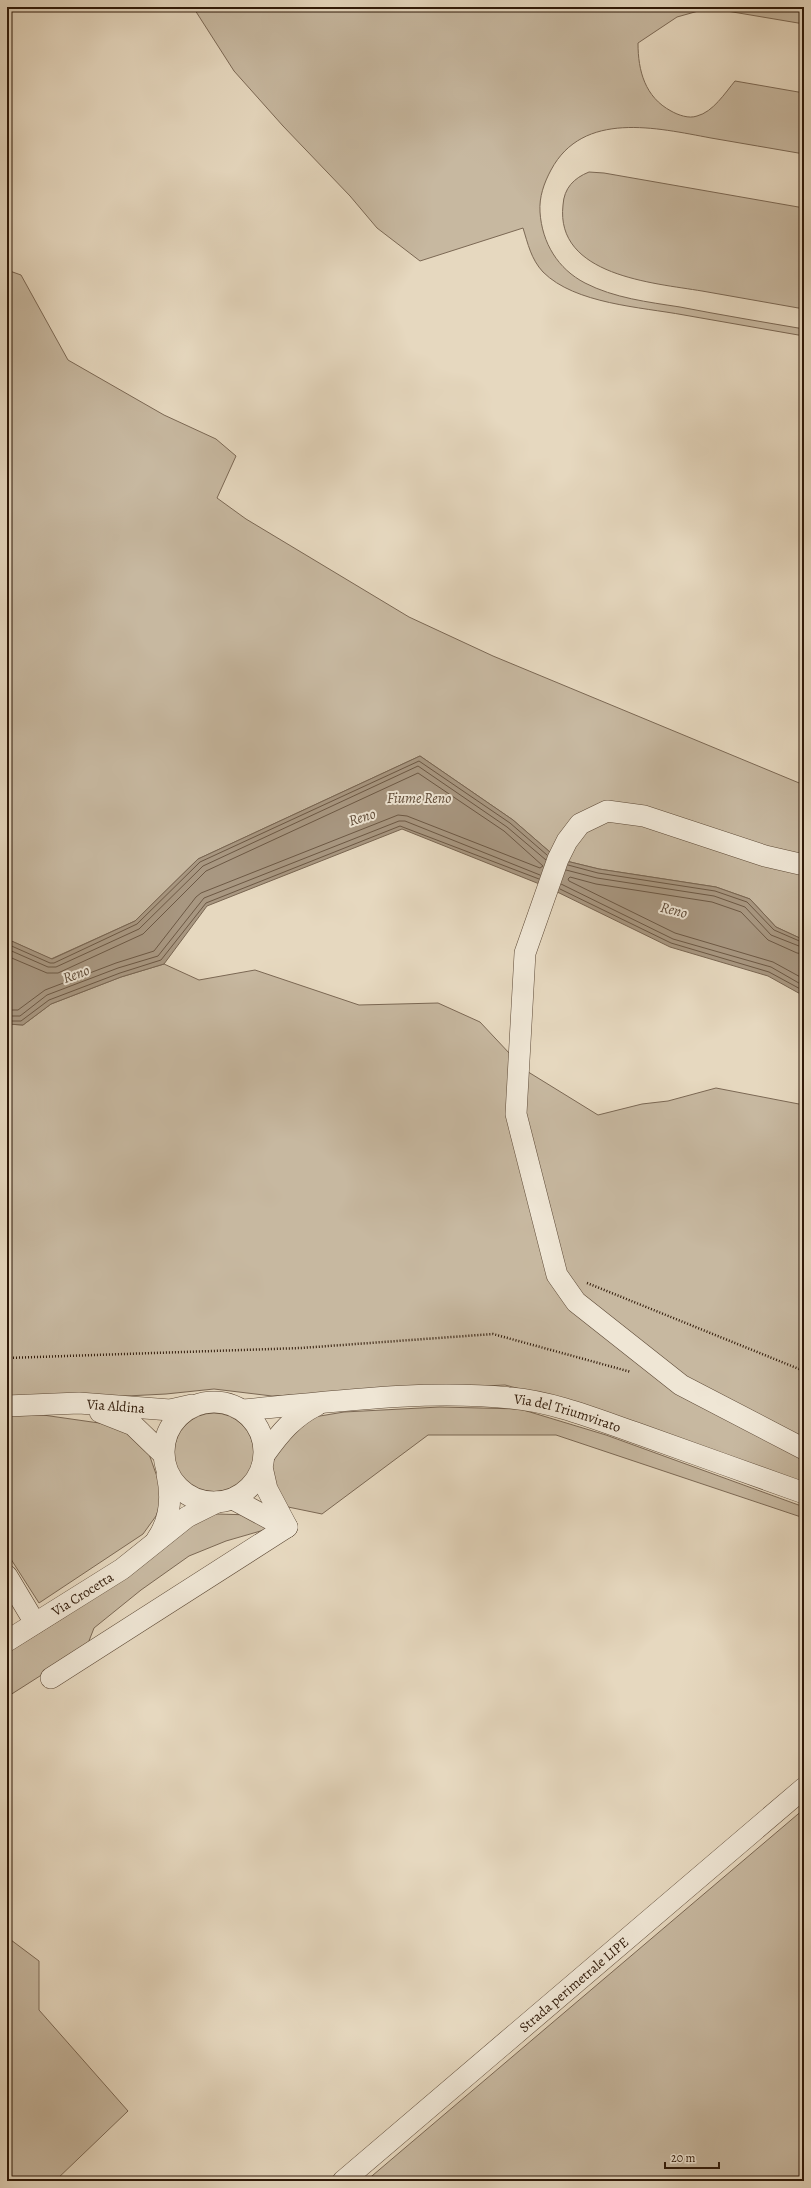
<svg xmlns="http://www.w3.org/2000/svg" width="811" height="2188" font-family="Alegreya,serif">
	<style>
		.green { fill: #c7b8a0; stroke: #7b6854 }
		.water { fill: #a89781; stroke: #786551 }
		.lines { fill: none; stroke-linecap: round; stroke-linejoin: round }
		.shore { stroke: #6c5844; stroke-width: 1 }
		.minor-casing { stroke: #5d4936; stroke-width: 22 }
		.path { stroke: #2f1908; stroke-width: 2.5; stroke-dasharray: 1 2; stroke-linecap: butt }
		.minor { stroke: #efe6d5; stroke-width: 21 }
		.labels { text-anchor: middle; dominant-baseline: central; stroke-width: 4; stroke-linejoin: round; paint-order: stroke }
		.street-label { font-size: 14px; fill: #2f1908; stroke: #efe6d5 }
		.water-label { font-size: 15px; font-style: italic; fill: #5f4b38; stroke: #efe6d5 }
	</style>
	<rect width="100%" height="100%" fill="#e6d8bf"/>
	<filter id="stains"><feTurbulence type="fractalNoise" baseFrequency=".005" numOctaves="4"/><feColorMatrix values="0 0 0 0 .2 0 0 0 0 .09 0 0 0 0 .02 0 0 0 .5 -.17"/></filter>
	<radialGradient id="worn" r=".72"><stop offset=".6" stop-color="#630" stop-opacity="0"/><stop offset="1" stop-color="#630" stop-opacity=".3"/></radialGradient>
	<!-- green -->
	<path class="green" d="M193 7H804V24L709 8 677 17 638 43C638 71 645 97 671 111 678 115 689 119 697 116 713 112 725 93 735 81L804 93V154C773 149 742 143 711 138 657 128 583 110 551 170 544 183 539 197 540 212 542 243 558 269 585 283 614 298 648 302 680 307 721 315 763 322 804 329V336C764 329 724 322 684 315 641 307 575 304 543 272 531 259 528 244 523 228L420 261 377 228 350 196 283 126 234 71Z
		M589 172 604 173 804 208V309C770 303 736 297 702 291 654 283 555 276 563 205 564 188 574 178 589 172Z
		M7 270 21 275 68 360 164 415 216 439 236 456 217 498 246 519 409 617 493 656 804 785V940L776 927 750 899 716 887 599 869 558 859 513 820 420 756 198 859 135 921 51 959 7 939Z
		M164 964 199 980 255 970 359 1005 438 1003 480 1022 525 1070 598 1115 642 1104 668 1101 716 1088 804 1105V1483L592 1408 505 1385 272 1396 214 1389 166 1394 7 1402V1024L23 1025 51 1004 121 977Z
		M440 1407 520 1409 606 1435 804 1507V1518L556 1435H428L322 1514 288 1507 268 1483 272 1458 276 1449 314 1417 344 1412Z
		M174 1453a40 40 0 1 1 80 0a40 40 0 1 1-80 0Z
		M43 1415 99 1423 117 1427 132 1434 149 1454 161 1488 162 1499 156 1516 143 1534 39 1603 7 1553V1416Z
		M217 1514 252 1515 271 1528 226 1541 189 1556 141 1590 94 1628 87 1646 7 1697V1653L65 1617 197 1518Z
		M804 1809V2181H366Z
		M7 1937 39 1961V2010L128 2111 55 2181H7Z"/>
	<!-- water -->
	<path class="water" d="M420 756 513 820 558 859 599 869 716 887 750 899 776 927 804 940V996L768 976 670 947 547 887 402 829 207 906 164 964 121 977 51 1004 23 1025 7 1024V939L52 959 135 921 198 859Z"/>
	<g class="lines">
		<!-- shore -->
		<path class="shore" d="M568 865 598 873 715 891 747 902 774 930 804 943
			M566 870 597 878 714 896 745 907 771 935 804 948
			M561 884 673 939 771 967 804 986
			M560 889 671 943 769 972 804 991
			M7 944 50 963H54L137 924 200 862 419 761 510 823 547 855
			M7 949 48 967H56L139 929 203 866 418 766 507 827 546 860
			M804 954 797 953 768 940 741 912 712 902 596 884 570 877 568 879 569 881 675 933 773 962 804 979
			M7 956 47 973H58L143 934 206 871 418 773 504 831 543 866 540 868 407 816 398 815 201 893 196 897 154 951 116 963 45 990 18 1010H7
			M7 1016H20L47 995 118 968 158 956 204 898 399 821H405L540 875
			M7 1021H21L49 1000 120 973 161 960 206 903 400 826 539 879"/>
		<defs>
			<g id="minor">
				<path d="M804 865 765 856 644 816 607 811 580 824 567 841 558 859 525 953 516 1114 557 1275 576 1302 681 1385 804 1449"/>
				<circle cx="214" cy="1452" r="50"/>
				<path id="s1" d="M7 1406 79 1403 170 1410 192 1405"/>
				<path id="s2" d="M243 1410C332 1402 422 1389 511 1398 555 1402 598 1420 639 1434 694 1454 749 1473 804 1493"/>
				<path d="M100 1412 133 1425 163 1454"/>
				<path d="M265 1454C280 1433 293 1417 317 1405"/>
				<path d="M262 1467 267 1489 287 1527"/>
				<path d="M233 1499 285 1527"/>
				<path d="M157 1539C171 1519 172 1497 167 1474"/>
				<path d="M7 1576 35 1623"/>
				<path id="s3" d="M7 1641 122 1569 187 1517 217 1502"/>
				<path d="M51 1678 287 1527"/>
				<path id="s4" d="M343 2181 804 1788"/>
			</g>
		</defs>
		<!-- minor casing -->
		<use href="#minor" class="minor-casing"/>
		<!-- path -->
		<path class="path" d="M587 1283 804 1371
			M7 1358 301 1348 493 1334 631 1372"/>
		<!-- minor -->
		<use href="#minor" class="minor"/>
	</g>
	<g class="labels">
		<!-- street labels -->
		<g class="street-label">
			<text stroke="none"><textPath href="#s1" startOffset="109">Via Aldina</textPath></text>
			<text stroke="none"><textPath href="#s2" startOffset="327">Via del Triumvirato</textPath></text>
			<text stroke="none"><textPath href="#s3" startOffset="89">Via Crocetta</textPath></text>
			<text stroke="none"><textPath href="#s4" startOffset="303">Strada perimetrale LIPE</textPath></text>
		</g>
		<!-- water labels -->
		<g class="water-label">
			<text x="419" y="798">Fiume Reno</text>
			<text transform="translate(362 817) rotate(-17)">Reno</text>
			<text transform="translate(674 910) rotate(14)">Reno</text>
			<text transform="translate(76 974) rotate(-20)">Reno</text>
		</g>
	</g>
	<!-- margin -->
	<rect width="811" height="2188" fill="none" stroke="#e6d8bf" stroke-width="24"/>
	<rect x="8" y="8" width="795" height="2172" fill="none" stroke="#2f1908" stroke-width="2"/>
	<rect x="12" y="12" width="787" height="2164" fill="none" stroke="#2f1908"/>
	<!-- scale -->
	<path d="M665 2162v6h54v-6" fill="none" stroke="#2f1908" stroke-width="2"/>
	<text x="671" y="2162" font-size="12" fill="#2f1908" stroke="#efe6d5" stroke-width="3" paint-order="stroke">20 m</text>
	<rect width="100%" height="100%" filter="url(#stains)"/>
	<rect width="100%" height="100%" fill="url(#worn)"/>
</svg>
